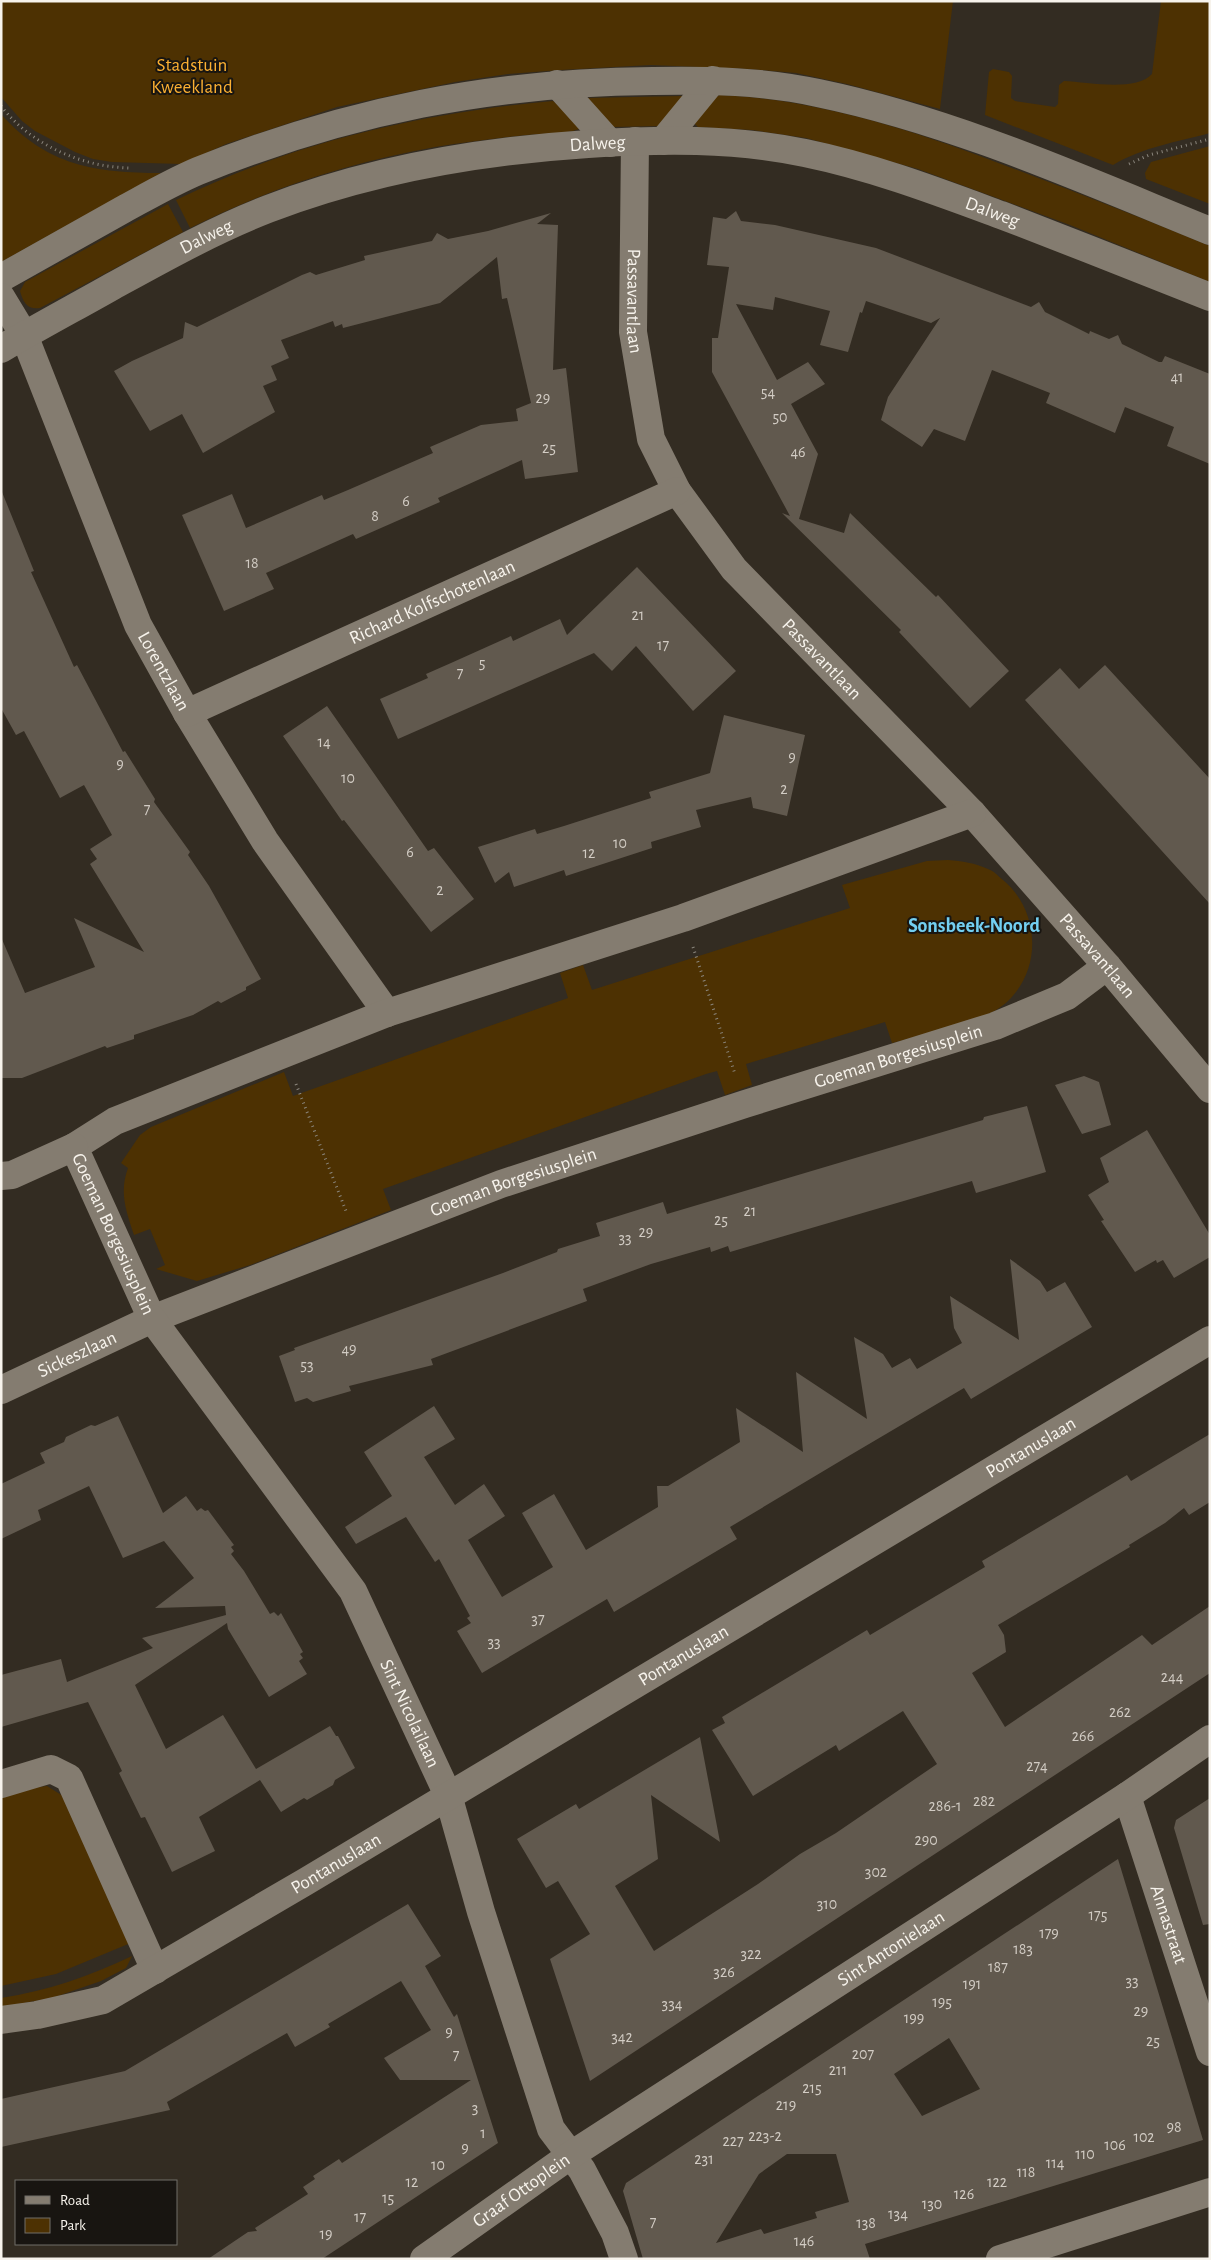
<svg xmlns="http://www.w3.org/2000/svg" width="1211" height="2260" font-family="'Alegreya Sans',sans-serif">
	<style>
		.green { fill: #4d3102 }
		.building { fill: #61594e; fill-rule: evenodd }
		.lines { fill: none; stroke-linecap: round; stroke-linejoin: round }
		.path { stroke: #8b867d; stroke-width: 3; stroke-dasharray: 1 4; stroke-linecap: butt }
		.minor { stroke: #847c70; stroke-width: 28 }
		.labels { text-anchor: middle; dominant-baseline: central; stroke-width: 4; stroke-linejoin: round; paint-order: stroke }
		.number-label { font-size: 16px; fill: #d2ccc4 }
		.park-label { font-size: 19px; fill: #fcb032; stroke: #181511 }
		.street-label { font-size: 19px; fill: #f7f3ec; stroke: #181511 }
		.neighbourhood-label { font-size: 20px; font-weight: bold; fill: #73cff1; stroke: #181511 }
	</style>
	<rect width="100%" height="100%" fill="#332c22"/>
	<!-- green -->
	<path class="green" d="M1 1H953L940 109 847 84 796 73 749 69 651 65 560 70 508 74 455 82 337 107 226 144 182 164 112 162 93 159 75 152 35 131 22 121 1 97Z
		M1161 1H1210V133C1177 142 1143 147 1113 165L985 115 989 72 993 69 1009 72 1012 76 1011 98 1015 101 1055 107 1058 104 1059 85 1064 81C1087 82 1136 92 1152 74Z
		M720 95C821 100 915 131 1009 167 1076 192 1143 219 1210 246V282L1070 225 918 169 806 138 752 130 698 127 693 122 716 97Z
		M682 96 684 98 661 126 611 127 586 98Z
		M553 101 580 123 579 129C563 135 542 133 526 135 496 138 465 142 435 147 351 162 267 189 190 228L176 200C295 142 422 113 553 101Z
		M1 114C47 166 96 173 161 173L1 262Z
		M1210 146V204L1146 179 1145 173 1151 162Z
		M168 204 183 232 40 308C27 310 23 302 20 291L25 282Z
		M948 860C962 861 975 863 988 869 994 871 998 876 1003 880 1039 910 1043 967 1008 1001 983 1025 926 1034 892 1043L885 1022 746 1064 752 1085 725 1095 717 1071 706 1074 383 1189 391 1210 250 1265 197 1281 156 1269 165 1265 150 1229 134 1235C126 1211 119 1192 128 1168L121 1163 140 1135 151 1127 284 1072 293 1096 568 998 560 973 583 965 592 990 850 908 842 885 927 861Z
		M47 1786 63 1796 133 1942 56 1974 1 1986V1796L24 1789Z
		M132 1956 126 1968 101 1981 52 1998 1 2007V1998C47 1991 90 1976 132 1956Z"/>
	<!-- building -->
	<path class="building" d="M736 211 741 221 775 225 876 248 1031 307 1039 302 1045 312 1089 334 1090 331 1109 339 1118 335 1122 344 1159 362H1162L1165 356 1210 374V464L1167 446 1174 427 1125 407 1115 433 1046 403 1050 393 992 370 965 441 934 429 922 447 881 420 888 397 940 318 931 323 866 301 862 313 860 312 848 352 820 345 830 311 775 297 773 310 736 304 777 380 808 362 825 384 791 404 818 454 799 519 844 533 850 513 936 597 938 595 1009 671 970 708 899 632 901 630 782 513 790 516 712 372V338H718L729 267 707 265 713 217 726 219Z
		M551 213 537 224 558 225 553 370 566 368 578 472 525 479 522 460 438 498 440 502 356 539 353 534 266 573 274 589 224 611 182 515 232 494 246 528 322 495 324 500 348 490 433 453 430 447 481 425 518 421 516 409 531 403 507 298 502 299 497 257 440 303 343 328 342 324 335 327 333 321 281 340 289 358 271 366 277 380 263 386 275 412 203 453 182 414 150 431 114 371 132 361 183 338 185 322 197 327 302 275 310 272 316 275 365 260 364 256 432 241 437 233 448 239 488 231Z
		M2 492 34 571 31 572 74 667 77 665 123 752 125 751 155 799 154 802 190 852 188 855 209 886 261 979 246 987V990L221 1003 218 1001 193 1015 134 1035V1039L107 1048 105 1046 22 1078H1V937L25 993 95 967 74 918 144 952 90 864 97 859 90 849 112 835 84 785 60 798 24 731 16 735 1 708Z
		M637 567 736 671 693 711 636 646 612 671 594 653 398 739 380 699 428 678 426 674 451 663 511 636 513 641 560 619 567 635Z
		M1105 665 1210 779V904L1025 700 1060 668 1079 689Z
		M327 706 428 851 434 848 474 899 431 932 344 820 342 821 283 736Z
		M724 715 805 735 787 816 753 808 751 797 696 810 701 827 651 842 652 848 566 876 564 870 514 887 509 872 495 883 478 847 535 829 537 834 564 826 651 798 649 792 710 773Z
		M1084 1076 1099 1082 1111 1125 1082 1134 1055 1085Z
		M1027 1106 1046 1172 976 1193 972 1181 730 1252 728 1246 711 1252 710 1247 651 1264 583 1289 587 1301 431 1359 433 1365 349 1386 351 1391 313 1402 307 1398 295 1402 279 1356 295 1350 294 1348 503 1273 557 1252 558 1249 600 1236 596 1223 663 1202 667 1214 983 1120 984 1117Z
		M1147 1130 1210 1235V1257L1174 1278 1163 1260 1157 1263 1156 1260 1135 1272 1101 1221 1104 1220 1088 1195 1109 1182 1100 1158Z
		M1010 1259 1040 1281 1047 1292 1065 1282 1092 1327 971 1399 964 1388 847 1457 730 1527 737 1539 614 1612 607 1599 482 1673 457 1631 471 1623 467 1618 470 1616 439 1559 435 1562 406 1517 356 1544 345 1527 392 1496 364 1452 434 1406 455 1439 424 1457 455 1505 484 1484 505 1516 468 1540 502 1597 553 1567 522 1513 554 1494 586 1550 658 1507 657 1486H668L740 1442 736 1408 803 1452 796 1372 867 1419 854 1337 883 1354 892 1368 910 1358 917 1369 962 1343 954 1328 950 1296 1019 1340Z
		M118 1416 163 1513 186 1496 197 1511 201 1508 205 1511 208 1510 234 1545 231 1547 234 1551 231 1554 244 1571 270 1614 274 1612 278 1616 281 1613 303 1652 300 1654 303 1658 299 1661 307 1674 269 1697 228 1629 227 1623 135 1685 166 1749 223 1715 256 1769 330 1726 336 1736H338L355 1768 335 1780 333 1785 307 1800 304 1798 281 1812 260 1780 199 1817 215 1851 172 1872 145 1817 141 1818 119 1773 122 1771 88 1702 1 1727V1675L61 1659 67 1682 153 1648 142 1638 226 1615 225 1606 155 1608 194 1578 164 1541 123 1558 89 1486 38 1510 41 1520 1 1539V1484L45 1463 40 1453 64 1442 66 1437 91 1425 95 1426Z
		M1210 1434V1502L1189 1515 1184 1508 1165 1523 1129 1545 1130 1547 998 1625 1004 1635 1006 1652 972 1673 1005 1727 1142 1635 1152 1645 1210 1606V1673L590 2081 550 1959 590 1934 558 1881 546 1888 517 1839 576 1804 579 1809 700 1737 720 1842 651 1795 658 1859 615 1886 654 1951 758 1884 800 1854 836 1833 937 1764 903 1711 839 1751 836 1745 753 1796 712 1730 725 1723 722 1717 867 1630 870 1635 985 1567 982 1561 1127 1475 1131 1481Z
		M1210 1798V1924L1203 1925 1174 1828 1176 1820Z
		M1118 1859 1203 2140 865 2244 870 2259H643L623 2191 626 2183ZM949 2038 980 2089 922 2116 894 2074ZM787 2154H836L849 2202 815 2212 817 2218 764 2234 761 2229 716 2243 759 2174Z
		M408 1904 441 1956 425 1966 454 2017 457 2014 498 2143 322 2259H208L248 2232 257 2231 255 2228 308 2194 303 2187 315 2179 313 2176 339 2159 342 2163 471 2080H400L384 2058 431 2030 401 1981 328 2024 330 2027 295 2047 287 2033 167 2102 170 2110 1 2147V2099L125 2071Z"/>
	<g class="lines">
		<!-- path -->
		<path class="path" d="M1 106C31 145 82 167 130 168
			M1129 164 1149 155 1210 139
			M693 947 735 1074
			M296 1084 346 1211"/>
		<!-- minor -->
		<g class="minor">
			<path d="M557 84 610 143"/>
			<path id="s1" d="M635 141 633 332 651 439 677 491 734 569 972 813 1107 966 1210 1089"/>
			<path d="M663 141 713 80"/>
			<path d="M1 278C42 255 83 232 124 209 148 196 172 182 198 171 347 111 492 82 653 81 708 80 764 81 818 93 953 121 1082 179 1210 231"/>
			<path id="s2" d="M1 297 24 335 138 625 187 713 265 841 387 1013"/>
			<path id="s3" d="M1 349C38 327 76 307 113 286 164 258 214 230 268 209 370 170 479 151 588 144 660 139 734 138 805 153 873 167 936 191 1001 215 1071 242 1140 269 1210 297"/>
			<path id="s4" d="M187 713 677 491"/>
			<path id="s5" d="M972 813 683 918 387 1013 115 1121 74 1147 152 1319 501 1184 745 1104 995 1026 1067 996 1107 966"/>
			<path d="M1 1176 12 1175 74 1147"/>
			<path id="s6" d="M1 1390 152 1319 353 1591 448 1795 481 1912 551 2129 582 2170 615 2233 624 2259"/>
			<path d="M1 1784 51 1769 69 1778 155 1970"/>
			<path id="s7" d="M1127 1796 1210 2052"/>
			<path id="s8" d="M1 2020 37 2015 103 2000 305 1882 1210 1340"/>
			<path id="s9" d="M424 2259 571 2155 1127 1796 1210 1739"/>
			<path d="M1000 2259 1210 2192"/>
		</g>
	</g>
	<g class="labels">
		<!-- number labels -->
		<g class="number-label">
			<text x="1177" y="377">41</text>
			<text x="768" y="392">54</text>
			<text x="543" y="398">29</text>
			<text x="780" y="417">50</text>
			<text x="549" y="448">25</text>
			<text x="798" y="452">46</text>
			<text x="406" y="501">6</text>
			<text x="375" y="516">8</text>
			<text x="252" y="563">18</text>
			<text x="638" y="615">21</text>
			<text x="663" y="645">17</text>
			<text x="482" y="663">5</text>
			<text x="460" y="673">7</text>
			<text x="324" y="742">14</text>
			<text x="792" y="757">9</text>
			<text x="120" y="764">9</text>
			<text x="348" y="778">10</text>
			<text x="784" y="789">2</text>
			<text x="147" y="809">7</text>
			<text x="620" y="843">10</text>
			<text x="410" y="852">6</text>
			<text x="589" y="853">12</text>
			<text x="440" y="890">2</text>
			<text x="750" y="1211">21</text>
			<text x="721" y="1220">25</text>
			<text x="646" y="1232">29</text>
			<text x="625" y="1238">33</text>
			<text x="349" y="1349">49</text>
			<text x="307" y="1365">53</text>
			<text x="538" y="1619">37</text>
			<text x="494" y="1642">33</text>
			<text x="1172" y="1677">244</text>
			<text x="1120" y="1712">262</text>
			<text x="1083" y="1736">266</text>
			<text x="1037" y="1766">274</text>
			<text x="984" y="1801">282</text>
			<text x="945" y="1806">286-1</text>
			<text x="926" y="1840">290</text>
			<text x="876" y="1872">302</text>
			<text x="827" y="1904">310</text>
			<text x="1098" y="1915">175</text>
			<text x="1049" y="1933">179</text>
			<text x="1023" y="1949">183</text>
			<text x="751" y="1954">322</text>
			<text x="998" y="1967">187</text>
			<text x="724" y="1972">326</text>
			<text x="1132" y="1981">33</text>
			<text x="972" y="1984">191</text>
			<text x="942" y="2002">195</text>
			<text x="672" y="2004">334</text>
			<text x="1141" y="2011">29</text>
			<text x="914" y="2018">199</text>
			<text x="449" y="2032">9</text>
			<text x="622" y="2037">342</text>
			<text x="1153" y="2041">25</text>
			<text x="863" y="2054">207</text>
			<text x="456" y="2055">7</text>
			<text x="838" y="2070">211</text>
			<text x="812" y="2088">215</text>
			<text x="786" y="2105">219</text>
			<text x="475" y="2108">3</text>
			<text x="1174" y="2127">98</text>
			<text x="483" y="2133">1</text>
			<text x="765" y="2136">223-2</text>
			<text x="1144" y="2137">102</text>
			<text x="733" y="2141">227</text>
			<text x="1115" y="2145">106</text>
			<text x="465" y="2148">9</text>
			<text x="1085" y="2154">110</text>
			<text x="704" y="2159">231</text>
			<text x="1055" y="2163">114</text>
			<text x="438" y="2165">10</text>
			<text x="1026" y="2172">118</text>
			<text x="412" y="2182">12</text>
			<text x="997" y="2182">122</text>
			<text x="964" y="2194">126</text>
			<text x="388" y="2198">15</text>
			<text x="932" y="2204">130</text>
			<text x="898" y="2214">134</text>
			<text x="360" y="2217">17</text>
			<text x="653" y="2222">7</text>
			<text x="866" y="2223">138</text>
			<text x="326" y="2234">19</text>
			<text x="804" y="2241">146</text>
		</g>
		<!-- park labels -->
		<g class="park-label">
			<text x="192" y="65">Stadstuin<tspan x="192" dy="22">Kweekland</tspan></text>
		</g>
		<!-- street labels -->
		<g class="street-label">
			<text stroke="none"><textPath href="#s3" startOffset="639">Dalweg</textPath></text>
			<text stroke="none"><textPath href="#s3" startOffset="1044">Dalweg</textPath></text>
			<text stroke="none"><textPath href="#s3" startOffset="234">Dalweg</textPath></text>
			<text stroke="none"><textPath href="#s1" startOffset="160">Passavantlaan</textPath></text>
			<text stroke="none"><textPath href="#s4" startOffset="269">Richard Kolfschotenlaan</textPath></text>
			<text stroke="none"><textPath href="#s1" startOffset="580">Passavantlaan</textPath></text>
			<text stroke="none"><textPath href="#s2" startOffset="409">Lorentzlaan</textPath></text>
			<text stroke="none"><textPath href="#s1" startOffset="985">Passavantlaan</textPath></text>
			<text stroke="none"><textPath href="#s5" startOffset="1940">Goeman Borgesiusplein</textPath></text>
			<text stroke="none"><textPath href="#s5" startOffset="1535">Goeman Borgesiusplein</textPath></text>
			<text stroke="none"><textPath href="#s5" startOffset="1055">Goeman Borgesiusplein</textPath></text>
			<text stroke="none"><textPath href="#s6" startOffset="84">Sickeszlaan</textPath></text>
			<text stroke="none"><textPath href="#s8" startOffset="1184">Pontanuslaan</textPath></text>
			<text stroke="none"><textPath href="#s8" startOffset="779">Pontanuslaan</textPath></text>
			<text stroke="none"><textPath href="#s6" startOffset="640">Sint Nicolaïlaan</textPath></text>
			<text stroke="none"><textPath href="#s8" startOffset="374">Pontanuslaan</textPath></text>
			<text stroke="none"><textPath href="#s7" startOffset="135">Annastraat</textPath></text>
			<text stroke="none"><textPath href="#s9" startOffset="561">Sint Antonielaan</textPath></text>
			<text stroke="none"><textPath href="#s9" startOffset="119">Graaf Ottoplein</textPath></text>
		</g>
		<!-- neighbourhood labels -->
		<g class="neighbourhood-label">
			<text x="974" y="926">Sonsbeek-Noord</text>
		</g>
	</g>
	<!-- border -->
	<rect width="1211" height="2260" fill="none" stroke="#f7f3ec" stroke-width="5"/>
	<!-- legend -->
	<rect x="15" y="2180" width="162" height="65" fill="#181511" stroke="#716e69"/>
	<rect x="25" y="2196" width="25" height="8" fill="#847c70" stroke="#716e69"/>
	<text x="60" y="2205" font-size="15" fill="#f7f3ec">Road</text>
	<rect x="25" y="2218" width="25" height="15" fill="#4d3102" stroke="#716e69"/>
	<text x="60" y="2230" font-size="15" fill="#f7f3ec">Park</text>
</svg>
